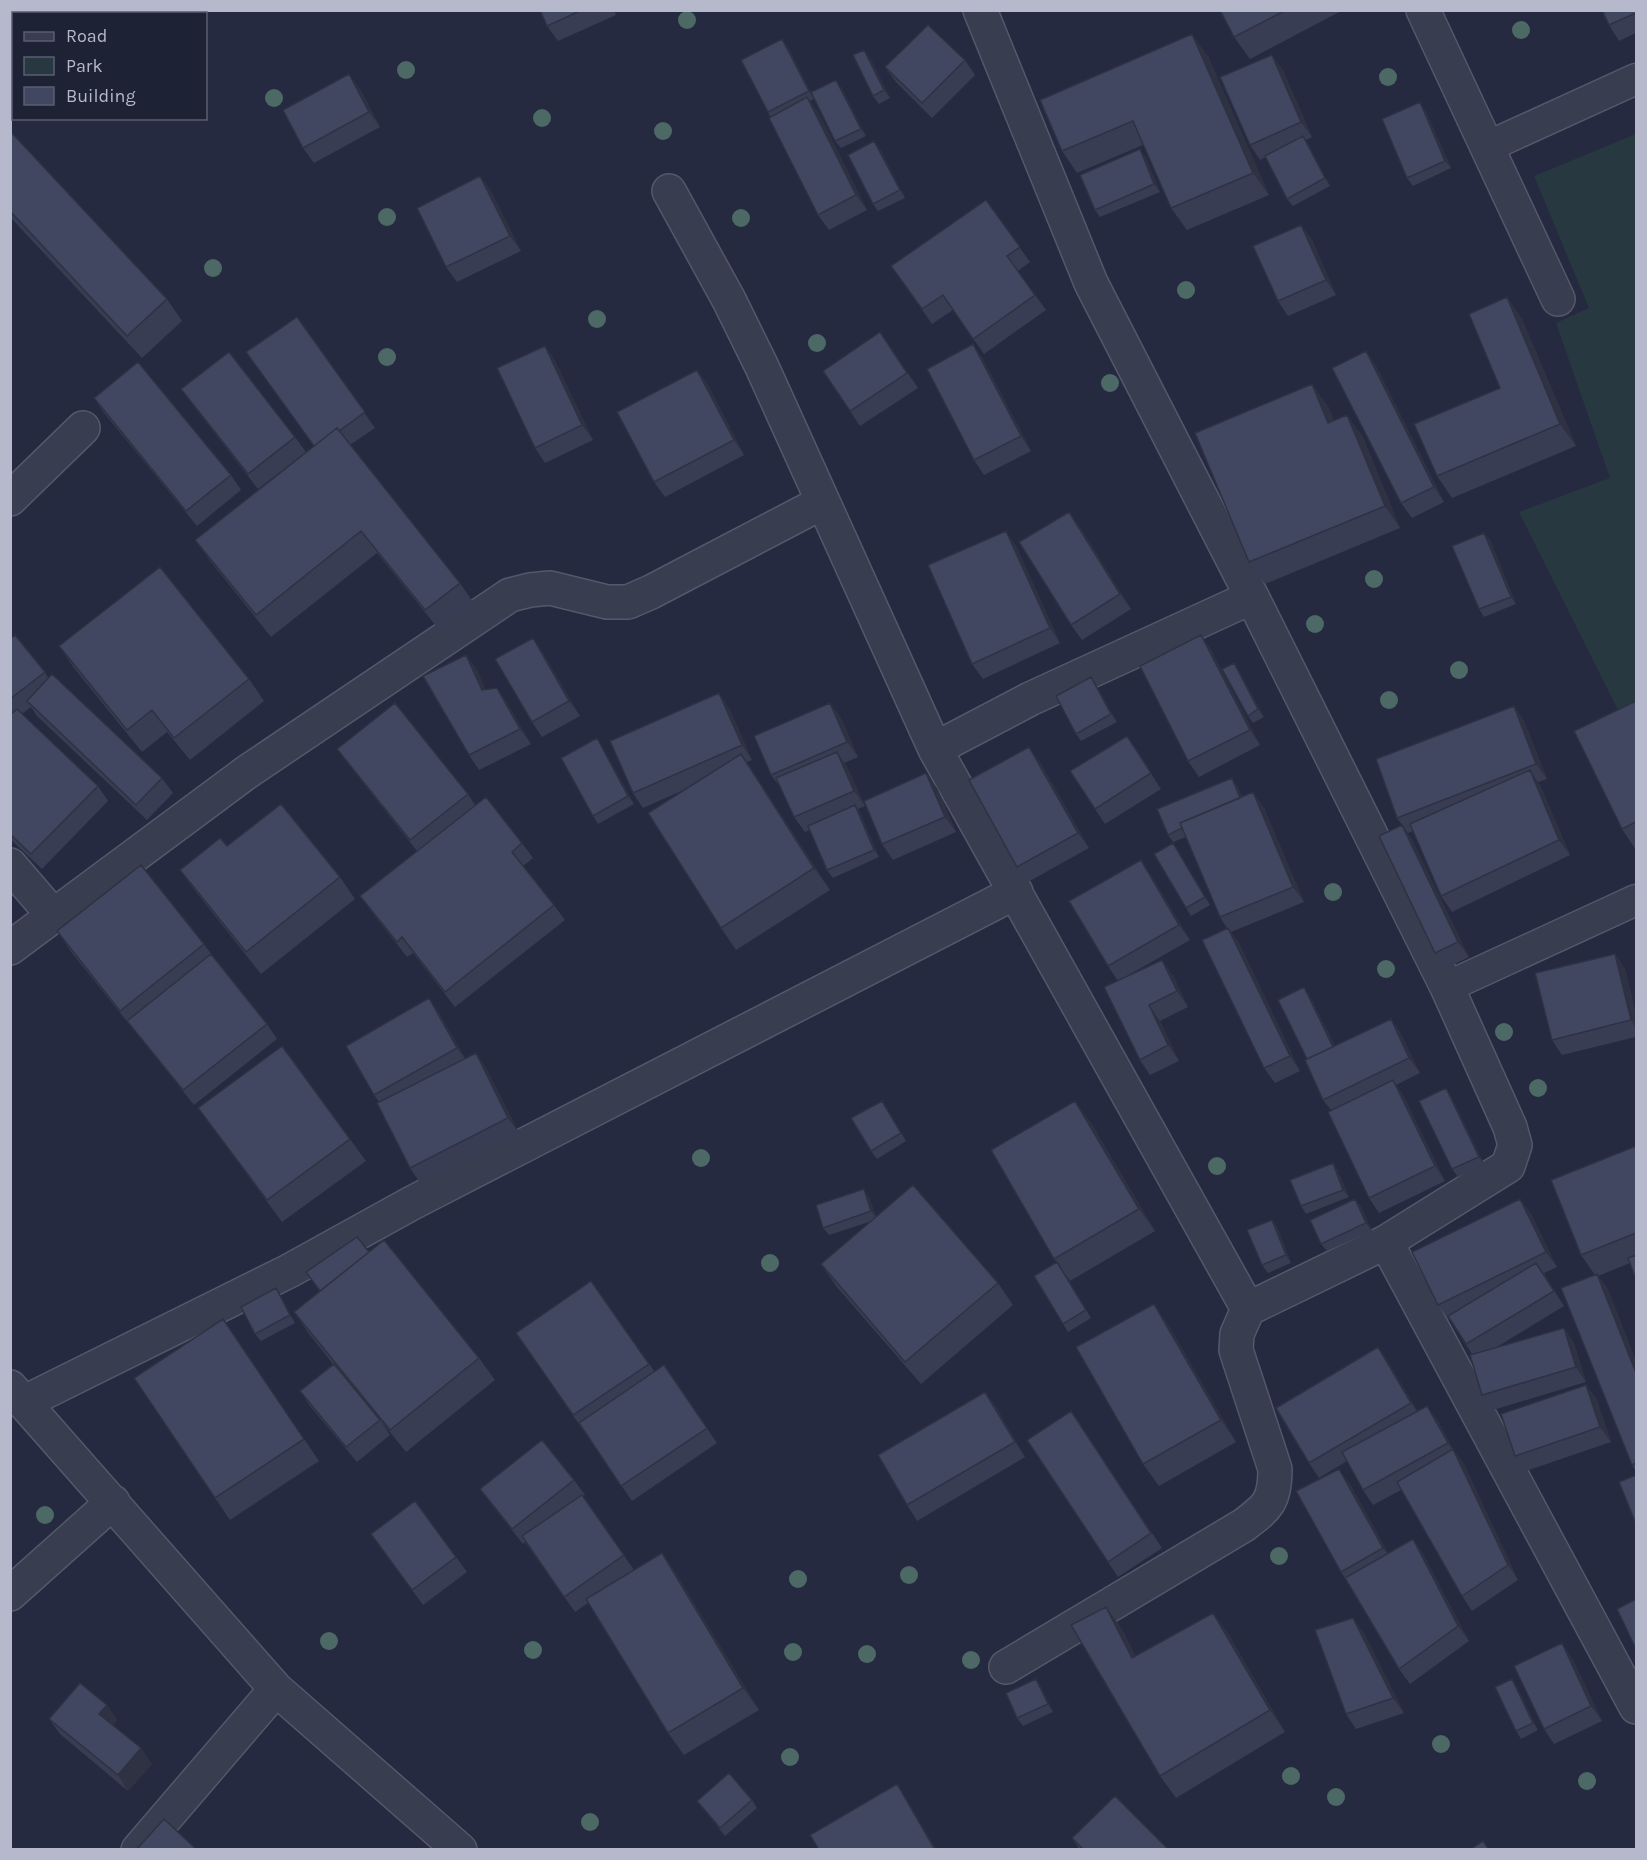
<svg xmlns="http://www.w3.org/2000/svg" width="1647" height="1860" font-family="Karla,sans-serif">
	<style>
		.green { fill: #273841 }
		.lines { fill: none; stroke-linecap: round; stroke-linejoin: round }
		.service-casing { stroke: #54586b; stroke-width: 33 }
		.minor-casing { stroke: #54586b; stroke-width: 36 }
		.service { stroke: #393d50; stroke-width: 30 }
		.minor { stroke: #393d50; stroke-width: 33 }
		.tree { fill: #4c6965 }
		.wall { fill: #383d53 }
		.shaded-wall { fill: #2e3243 }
		.building { fill: #414760; stroke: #2e3243; stroke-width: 1.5 }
	</style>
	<rect width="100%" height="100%" fill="#252a40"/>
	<!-- green -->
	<path class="green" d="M1636 134V703L1618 710 1519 512 1610 478 1556 323 1589 308 1534 176Z"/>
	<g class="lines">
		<defs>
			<path id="service" d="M1487 147 1636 79
				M1447 987 1636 900"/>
			<path id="minor" d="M980 10 1091 283 1252 597 1447 987 1510 1127 1515 1145 1508 1166 1386 1242
				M1423 10 1558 299
				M10 11 11 10
				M669 191 729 300 762 367 935 749 1248 1309 1386 1242 1636 1707
				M10 499 83 428
				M935 749 1030 699 1252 597
				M10 865 53 915
				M10 948 247 772 510 595 530 590 550 588 607 602H628L651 592 823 502
				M10 1387 276 1689 460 1850
				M25 1402 289 1271 412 1203 1016 892
				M10 1594 113 1502
				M1006 1667 1244 1525C1268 1507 1275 1501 1275 1469L1236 1350 1237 1334 1248 1309
				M138 1850 276 1689"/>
		</defs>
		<!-- service casing -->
		<use href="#service" class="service-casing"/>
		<!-- minor casing -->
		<use href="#minor" class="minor-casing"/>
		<!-- service -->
		<use href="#service" class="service"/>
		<!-- minor -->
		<use href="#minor" class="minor"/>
	</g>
	<!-- trees -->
	<g class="tree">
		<circle cx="687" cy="20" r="9"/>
		<circle cx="1521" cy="30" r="9"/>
		<circle cx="406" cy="70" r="9"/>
		<circle cx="1388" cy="77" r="9"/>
		<circle cx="274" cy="98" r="9"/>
		<circle cx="542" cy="118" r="9"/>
		<circle cx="663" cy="131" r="9"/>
		<circle cx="387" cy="217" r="9"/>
		<circle cx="741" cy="218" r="9"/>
		<circle cx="213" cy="268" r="9"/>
		<circle cx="1186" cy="290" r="9"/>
		<circle cx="597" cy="319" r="9"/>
		<circle cx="817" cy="343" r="9"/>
		<circle cx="387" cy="357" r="9"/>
		<circle cx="1110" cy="383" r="9"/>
		<circle cx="1374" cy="579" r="9"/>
		<circle cx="1315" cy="624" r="9"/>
		<circle cx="1459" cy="670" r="9"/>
		<circle cx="1389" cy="700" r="9"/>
		<circle cx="1333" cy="892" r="9"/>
		<circle cx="1386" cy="969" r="9"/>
		<circle cx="1504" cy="1032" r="9"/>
		<circle cx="1538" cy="1088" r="9"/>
		<circle cx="701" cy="1158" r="9"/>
		<circle cx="1217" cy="1166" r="9"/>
		<circle cx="770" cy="1263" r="9"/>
		<circle cx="45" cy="1515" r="9"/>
		<circle cx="1279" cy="1556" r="9"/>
		<circle cx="909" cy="1575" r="9"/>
		<circle cx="798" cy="1579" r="9"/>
		<circle cx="329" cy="1641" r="9"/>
		<circle cx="533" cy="1650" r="9"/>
		<circle cx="793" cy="1652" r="9"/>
		<circle cx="867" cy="1654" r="9"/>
		<circle cx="971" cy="1660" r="9"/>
		<circle cx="1441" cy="1744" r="9"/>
		<circle cx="790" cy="1757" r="9"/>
		<circle cx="1291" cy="1776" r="9"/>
		<circle cx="1587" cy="1781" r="9"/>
		<circle cx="1336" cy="1797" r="9"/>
		<circle cx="590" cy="1822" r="9"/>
	</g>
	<!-- wall -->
	<path class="wall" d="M540 10H614L616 15 558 41 547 26Z
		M1220 10H1343L1250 59 1234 37Z
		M1636 10V33L1619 41 1609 25Z
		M788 47 814 99 810 101 818 112 867 210 829 230 818 215 768 112Z
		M1208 56 1269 195 1187 230 1171 208 1143 145 1077 173 1062 151Z
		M870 58 890 98 879 104 873 96Z
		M965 60 975 75 932 118 896 82 885 67Z
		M1283 70 1312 137 1306 140 1330 186 1293 206 1287 199 1266 157 1260 160 1250 145Z
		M841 87 866 136 841 148 835 141Z
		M360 89 380 127 314 163 303 148Z
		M1425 110 1451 168 1413 186 1407 178Z
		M10 131 167 299 182 321 142 358 10 217Z
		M880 149 905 198 878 211 873 204Z
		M1145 156 1160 192 1100 217 1095 210Z
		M480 176 491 191 521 251 457 282 446 267Z
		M986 200 1030 262 1018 271 1046 310 984 354 953 310 932 324 891 266Z
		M1301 225 1312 240 1336 295 1288 316 1278 301Z
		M1507 297 1522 319 1576 446 1452 498 1437 476 1500 388Z
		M297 317 375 428 350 445 460 583 475 605 441 632 377 553 271 637 211 562 195 540 314 447Z
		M880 332 918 388 860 426 823 371Z
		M545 346 555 361 593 440 545 463 535 448Z
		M1366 351 1376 366 1444 502 1412 518 1401 503Z
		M983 359 1031 451 984 475 974 460Z
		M697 370 708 385 744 455 665 497 654 482Z
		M181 389 295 437 306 452 258 489 192 404Z
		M94 398 231 475 241 490 197 526 104 413Z
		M1328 406 1334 421 1363 437 1400 528 1265 584 1249 562Z
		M1080 527 1131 609 1082 640 1071 625Z
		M1484 533 1490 540 1516 604 1484 617 1479 609Z
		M1016 546 1060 643 983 679 972 664Z
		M1201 635 1211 650 1260 745 1199 777 1188 761Z
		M533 638 543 653 580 716 542 737 532 722Z
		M10 639 45 672 48 678 162 778 173 793 147 820 37 716 31 707 22 714 98 786 108 801 42 869 10 839Z
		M59 646 249 679 264 701 190 760 167 732 142 752 74 668Z
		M466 655 477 670 485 689 497 688 507 703 531 744 479 770 469 755Z
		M1234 663 1239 671 1264 717 1253 723 1248 716Z
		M1091 677 1096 685 1117 722 1081 741 1076 734Z
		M1636 701V850L1622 829Z
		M830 703 841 718 858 757 844 763 847 767 865 806 858 809 860 813 879 857 833 878 827 870 810 830 805 832 794 817 782 790 771 775Z
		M1514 706 1524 721 1547 779 1538 782 1540 785 1570 855 1452 912 1441 896 1413 831 1408 833 1397 818Z
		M729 708 752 760 747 762 830 890 736 950 721 928 686 789 643 808 633 793Z
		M1127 736 1161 789 1105 824 1095 809Z
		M597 738 602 746 634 804 598 824 593 816Z
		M337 749 468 794 475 805 522 843 533 858 523 866 554 905 565 920 455 1007 413 953 407 957 371 911 360 896 417 851 348 764Z
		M1040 762 1089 848 1028 882 1017 867Z
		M1237 786 1242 797 1253 792 1264 808 1304 902 1231 932 1239 943 1300 1071 1275 1083 1264 1068 1227 928 1220 917 1186 837 1173 842 1168 835Z
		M937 788 956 832 893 860 882 844Z
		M1402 825 1412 840 1469 957 1446 968 1435 953Z
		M227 846 340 877 355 899 261 974 196 892 180 870Z
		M1178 851 1210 905 1191 916 1186 908Z
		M1151 875 1190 940 1127 976 1173 975 1188 1007 1160 1021 1179 1061 1150 1075 1140 1060 1118 981 1108 966Z
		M57 931 204 944 214 958 267 1024 277 1039 194 1105 72 953Z
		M1615 954 1625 969 1636 1014V1037L1562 1055 1552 1040Z
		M1304 987 1309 995 1335 1046 1391 1019 1401 1034 1420 1073 1396 1085 1403 1095 1445 1181 1379 1213 1369 1198 1331 1110 1323 1100 1307 1059Z
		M429 998 439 1013 465 1058 476 1053 486 1068 519 1133 420 1183 410 1168 379 1102 374 1095Z
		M1451 1096 1484 1164 1458 1177 1452 1169Z
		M198 1108 350 1139 366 1161 282 1222Z
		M887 1109 906 1141 877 1159 871 1151Z
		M1091 1123 1155 1231 1070 1281 1064 1273 1091 1318 1068 1332 1063 1324 1057 1262 1054 1259Z
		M1636 1146V1279L1630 1263 1598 1276 1608 1289 1636 1362V1472L1632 1465 1595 1275 1581 1255Z
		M1333 1163 1338 1171 1349 1197 1306 1214 1301 1206Z
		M869 1197 876 1217 998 1283 1013 1305 921 1384 836 1286 821 1264 872 1221 829 1235 823 1228Z
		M1520 1199 1531 1214 1557 1267 1544 1273 1564 1306 1497 1347 1564 1328 1574 1343 1586 1382 1493 1410 1482 1395 1472 1354 1450 1320H1449L1438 1305Z
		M1361 1207 1372 1231 1327 1251 1321 1244Z
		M1277 1227 1291 1263 1268 1273 1262 1265Z
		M369 1252 479 1358 495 1380 406 1452 381 1421 390 1435 357 1462 310 1406 300 1391 333 1364 309 1334 294 1312Z
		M591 1281 655 1372 664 1365 717 1443 632 1501 516 1333Z
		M276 1288 281 1296 295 1323 261 1341 255 1334Z
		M223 1319 319 1461 230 1520 215 1498Z
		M1169 1326 1236 1442 1159 1486 1143 1464Z
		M1378 1347 1388 1362 1418 1412 1438 1421 1453 1449 1464 1464 1518 1580 1472 1611 1462 1596 1401 1490 1373 1505 1363 1490 1347 1461 1319 1478 1309 1463Z
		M1586 1385 1597 1400 1611 1442 1526 1471 1515 1456Z
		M985 1392 996 1407 1025 1457 917 1521 907 1505Z
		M1071 1411 1162 1548 1118 1577 1108 1562Z
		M574 1480 585 1495 583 1496 634 1570 662 1553 677 1575 759 1710 684 1755 668 1733 588 1603 575 1612 525 1542 523 1544 491 1504 480 1489Z
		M1350 1484 1388 1553 1413 1539 1423 1554 1469 1641 1410 1684 1399 1669 1341 1572Z
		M371 1534 456 1557 467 1572 423 1605Z
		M1213 1613 1229 1635 1285 1732 1176 1798 1160 1776 1122 1629 1135 1656Z
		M1364 1633 1404 1713 1356 1729 1346 1714Z
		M1572 1658 1602 1721 1554 1744 1544 1729Z
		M1036 1679 1041 1687 1053 1712 1023 1726 1017 1718Z
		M1512 1679 1517 1687 1538 1730 1521 1739 1516 1731Z
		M107 1705 117 1720 113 1725 152 1764 128 1791 60 1734 49 1719Z
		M752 1800 757 1808 725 1836 697 1801Z
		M1072 1838 1169 1850H1080Z"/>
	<!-- shaded-wall -->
	<path class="shaded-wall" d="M1192 34 1208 56 1269 195 1253 173Z
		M782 39 788 47 814 99 809 91Z
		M864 50 870 58 890 98 884 90Z
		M1272 55 1283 70 1312 137 1301 122Z
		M349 74 360 89 380 127 369 112Z
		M836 80 841 87 866 136 861 129Z
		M807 97 818 112 867 210 856 195Z
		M1420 102 1425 110 1451 168 1445 161Z
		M1303 136 1308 143 1330 186 1325 178Z
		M874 141 880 149 905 198 900 190Z
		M1140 149 1145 156 1160 192 1154 184Z
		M480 176 491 191 521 251 510 236Z
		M1301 225 1312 240 1336 295 1326 280Z
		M1507 297 1522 319 1576 446 1560 424Z
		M973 344 983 359 1031 451 1021 436Z
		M545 346 555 361 593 440 582 425Z
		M1366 351 1376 366 1444 502 1434 487Z
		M697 370 708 385 744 455 734 440Z
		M1312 384 1328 406 1344 445 1328 423Z
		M1347 415 1363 437 1400 528 1385 506Z
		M1069 512 1080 527 1131 609 1120 594Z
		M1006 531 1016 546 1060 643 1050 628Z
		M1484 533 1490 540 1516 604 1511 597Z
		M1201 635 1211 650 1260 745 1250 730Z
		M533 638 543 653 580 716 569 701Z
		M466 655 477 670 492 705 482 690Z
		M1234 663 1239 671 1264 717 1258 709Z
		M1091 677 1096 685 1117 722 1111 714Z
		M497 688 507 703 531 744 520 729Z
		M719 693 729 708 752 760 742 745Z
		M830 703 841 718 858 757 847 742Z
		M1514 706 1524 721 1547 779 1536 764Z
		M1127 736 1138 751 1161 789 1151 773Z
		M597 738 602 746 634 804 628 796Z
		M1029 747 1040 762 1089 848 1078 833Z
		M837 752 847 767 865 806 854 791Z
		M741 754 756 776 830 890 814 868Z
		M1530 770 1540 785 1570 855 1559 840Z
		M926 773 937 788 956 832 945 817Z
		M1232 778 1237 786 1248 811 1242 803Z
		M1253 792 1264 808 1304 902 1293 887Z
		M855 805 860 813 879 857 874 850Z
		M1402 825 1412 840 1469 957 1458 942Z
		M1141 860 1151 875 1190 940 1179 925Z
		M1228 928 1239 943 1300 1071 1290 1056Z
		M1615 954 1625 969 1636 1014V1028L1631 1020Z
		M1162 960 1173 975 1188 1007 1177 991Z
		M1304 987 1309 995 1341 1058 1335 1050Z
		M429 998 439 1013 468 1063 457 1048Z
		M1149 1005 1160 1021 1179 1061 1168 1045Z
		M1391 1019 1401 1034 1420 1073 1409 1058Z
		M476 1053 486 1068 519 1133 508 1118Z
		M1393 1080 1403 1095 1445 1181 1435 1166Z
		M1446 1088 1451 1096 1484 1164 1479 1157Z
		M1075 1101 1091 1123 1155 1231 1139 1209Z
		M1333 1163 1338 1171 1349 1197 1343 1190Z
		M864 1189 869 1197 877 1219 871 1211Z
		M1355 1199 1361 1207 1372 1231 1366 1223Z
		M1520 1199 1531 1214 1557 1267 1546 1252Z
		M1272 1220 1277 1227 1291 1263 1286 1255Z
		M1536 1263 1547 1278 1564 1306 1554 1291Z
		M1597 1274 1608 1289 1636 1362V1373Z
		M276 1288 281 1296 295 1323 290 1315Z
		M1154 1304 1169 1326 1236 1442 1221 1420Z
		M1564 1328 1574 1343 1586 1382 1576 1367Z
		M1378 1347 1388 1362 1421 1418 1411 1403Z
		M1586 1385 1597 1400 1611 1442 1600 1427Z
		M985 1392 996 1407 1025 1457 1015 1442Z
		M1427 1406 1438 1421 1453 1449 1464 1464 1518 1580 1508 1565 1456 1455 1448 1443Z
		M1339 1469 1350 1484 1394 1563 1383 1548Z
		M1413 1539 1423 1554 1469 1641 1458 1626Z
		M662 1553 677 1575 759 1710 743 1688Z
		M1106 1607 1122 1629 1148 1680 1132 1658Z
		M1213 1613 1229 1635 1285 1732 1270 1710Z
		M1353 1618 1364 1633 1404 1713 1393 1698Z
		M1562 1643 1572 1658 1602 1721 1591 1706Z
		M1036 1679 1041 1687 1053 1712 1048 1704Z
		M1512 1679 1517 1687 1538 1730 1533 1723Z
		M107 1705 117 1720 110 1729 99 1714Z
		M141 1748 152 1764 128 1791 118 1775Z
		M897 1784 907 1800 937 1850H935Z"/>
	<!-- building -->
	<path class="building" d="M540 10H582L547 26Z
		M1220 10H1286L1234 37Z
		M1602 10H1636V13L1609 25Z
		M928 25 965 60 922 103 885 67Z
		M1192 34 1253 173 1171 208 1133 121 1062 151 1040 100Z
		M782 39 809 91 768 112 741 60Z
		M864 50 884 90 873 96 853 55Z
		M1272 55 1301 122 1250 145 1220 77Z
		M349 74 369 112 303 148 283 110Z
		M836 80 861 129 835 141 811 92Z
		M807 97 856 195 818 215 769 118Z
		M1420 102 1445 161 1407 178 1382 119Z
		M10 131 167 299 127 336 10 211Z
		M1303 136 1325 178 1287 199 1265 156Z
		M874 141 900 190 873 204 848 155Z
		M1140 149 1154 184 1095 210 1080 175Z
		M480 176 510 236 446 267 417 208Z
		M986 200 1020 247 1007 256 1035 295 973 339 943 295 922 309 891 266Z
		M1301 225 1326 280 1278 301 1253 246Z
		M1507 297 1560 424 1437 476 1414 424 1500 388 1469 314Z
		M297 317 365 412 339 431 337 428 314 446 246 352Z
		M880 332 907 373 850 411 823 371Z
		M973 344 1021 436 974 460 927 369Z
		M545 346 582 425 535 448 497 368Z
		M1366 351 1434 487 1401 503 1332 368Z
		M229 352 295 437 248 474 181 389Z
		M138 362 231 475 186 511 94 398Z
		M697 370 734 440 654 482 617 412Z
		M1312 384 1328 423 1347 415 1385 506 1249 562 1195 433Z
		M337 428 460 583 425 610 361 531 256 615 195 540Z
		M1069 512 1120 594 1071 625 1019 542Z
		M1006 531 1050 628 972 664 928 565Z
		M1484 533 1511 597 1479 609 1452 546Z
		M160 567 249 679 174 738 152 710 127 730 59 646Z
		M15 635 45 672 10 699V639Z
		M1201 635 1250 730 1188 761 1140 666Z
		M533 638 569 701 532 722 495 659Z
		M466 655 482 690 497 688 520 729 469 755 423 676Z
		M1234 663 1258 709 1248 716 1222 669Z
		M52 674 162 778 136 805 27 701Z
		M1091 677 1111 714 1076 734 1056 696Z
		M719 693 742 745 633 793 610 741Z
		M1636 701V822L1622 829 1574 731Z
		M395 703 468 794 410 840 337 749Z
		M830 703 847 742 771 775 754 736Z
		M1514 706 1536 764 1397 818 1376 759Z
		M17 709 98 786 31 854 10 834V715Z
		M1127 736 1151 773 1095 809 1070 771Z
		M597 738 628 796 593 816 561 758Z
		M1029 747 1078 833 1017 867 969 780Z
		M837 752 854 791 794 817 776 778Z
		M741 754 814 868 721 928 648 813Z
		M1530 770 1559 840 1441 896 1410 824Z
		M926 773 945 817 882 844 864 801Z
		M1232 778 1240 798 1180 823 1182 828 1168 835 1157 809Z
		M1253 792 1293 887 1220 917 1180 823Z
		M486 797 522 843 512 852 554 905 445 992 402 937 397 942 360 896Z
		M281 804 340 877 246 952 180 870 220 838 227 846Z
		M855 805 874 850 827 870 808 826Z
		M1402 825 1458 942 1435 953 1379 836Z
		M1173 843 1205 897 1186 908 1154 854Z
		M1141 860 1179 925 1108 966 1069 901Z
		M141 865 204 944 120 1011 57 931Z
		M1228 928 1290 1056 1264 1068 1202 940Z
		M211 954 267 1024 183 1090 127 1021Z
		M1615 954 1631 1020 1552 1040 1535 973Z
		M1162 960 1177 991 1149 1005 1168 1045 1140 1060 1104 987Z
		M1304 987 1333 1047 1307 1059 1278 1000Z
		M429 998 457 1048 374 1095 346 1046Z
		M1391 1019 1409 1058 1323 1100 1305 1060Z
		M282 1046 350 1139 267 1200 198 1108Z
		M476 1053 508 1118 410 1168 377 1103Z
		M1393 1080 1435 1166 1369 1198 1328 1112Z
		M1446 1088 1479 1157 1452 1169 1419 1101Z
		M882 1101 901 1133 871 1151 851 1118Z
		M1075 1101 1139 1209 1054 1259 991 1150Z
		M1636 1146V1233L1581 1255 1551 1180Z
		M1333 1163 1343 1190 1301 1206 1290 1180Z
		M913 1185 998 1283 905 1362 821 1264Z
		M864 1189 871 1211 823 1228 816 1205Z
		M1355 1199 1366 1223 1321 1244 1310 1220Z
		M1520 1199 1546 1252 1438 1305 1412 1252Z
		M1272 1220 1286 1255 1262 1265 1247 1230Z
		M357 1237 369 1252 320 1291 306 1272Z
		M384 1240 479 1358 390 1430 294 1312Z
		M1636 1255V1279L1628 1258Z
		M1057 1262 1086 1310 1063 1324 1034 1276Z
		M1536 1263 1554 1291 1466 1344 1448 1316Z
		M1597 1274 1636 1373V1463L1632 1465 1561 1288Z
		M591 1281 649 1364 573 1415 516 1333Z
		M276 1288 290 1315 255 1334 241 1307Z
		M1154 1304 1221 1420 1143 1464 1076 1347Z
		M223 1319 304 1439 215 1498 134 1378Z
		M1564 1328 1576 1367 1482 1395 1470 1355Z
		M1378 1347 1411 1403 1309 1463 1276 1408Z
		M334 1364 380 1420 346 1447 300 1391Z
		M664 1365 707 1428 621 1486 579 1423Z
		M1586 1385 1600 1427 1515 1456 1501 1414Z
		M985 1392 1015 1442 907 1505 878 1455Z
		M1427 1406 1448 1443 1363 1490 1342 1452Z
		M1071 1411 1151 1533 1108 1562 1027 1440Z
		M542 1440 574 1480 512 1529 480 1489Z
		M1453 1449 1508 1565 1462 1596 1397 1482Z
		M1339 1469 1383 1548 1341 1572 1296 1491Z
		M1636 1475V1524L1619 1482Z
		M582 1495 624 1555 564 1597 522 1536Z
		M415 1501 456 1557 412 1590 371 1534Z
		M1413 1539 1458 1626 1399 1669 1345 1578Z
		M662 1553 743 1688 668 1733 586 1599Z
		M1636 1599V1649L1617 1609Z
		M1106 1607 1132 1658 1213 1613 1270 1710 1160 1776 1071 1625Z
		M1353 1618 1393 1698 1346 1714 1315 1630Z
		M1562 1643 1591 1706 1544 1729 1514 1666Z
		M1036 1679 1048 1704 1017 1718 1006 1693Z
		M1512 1679 1533 1723 1516 1731 1495 1687Z
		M80 1683 107 1705 99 1714 141 1748 118 1775 49 1719Z
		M729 1773 752 1800 720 1828 697 1801Z
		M897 1784 935 1850H819L810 1835Z
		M1115 1796 1169 1850H1084L1072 1838Z
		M164 1819 197 1850H136Z
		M1483 1841 1489 1850H1470Z"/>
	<!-- border -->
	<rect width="1647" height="1860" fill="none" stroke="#b6b9cb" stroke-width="24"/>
	<!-- legend -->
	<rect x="12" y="12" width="195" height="108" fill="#1e2235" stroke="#5b5e71" stroke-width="1.5"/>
	<rect x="24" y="32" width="30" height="9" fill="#393d50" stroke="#5b5e71" stroke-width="1.5"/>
	<text x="66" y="42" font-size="18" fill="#b6b9cb">Road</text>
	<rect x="24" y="57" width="30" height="18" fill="#273841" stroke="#5b5e71" stroke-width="1.5"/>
	<text x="66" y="72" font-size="18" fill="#b6b9cb">Park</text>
	<rect x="24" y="87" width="30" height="18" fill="#414760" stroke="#5b5e71" stroke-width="1.5"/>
	<text x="66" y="102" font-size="18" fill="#b6b9cb">Building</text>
</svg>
